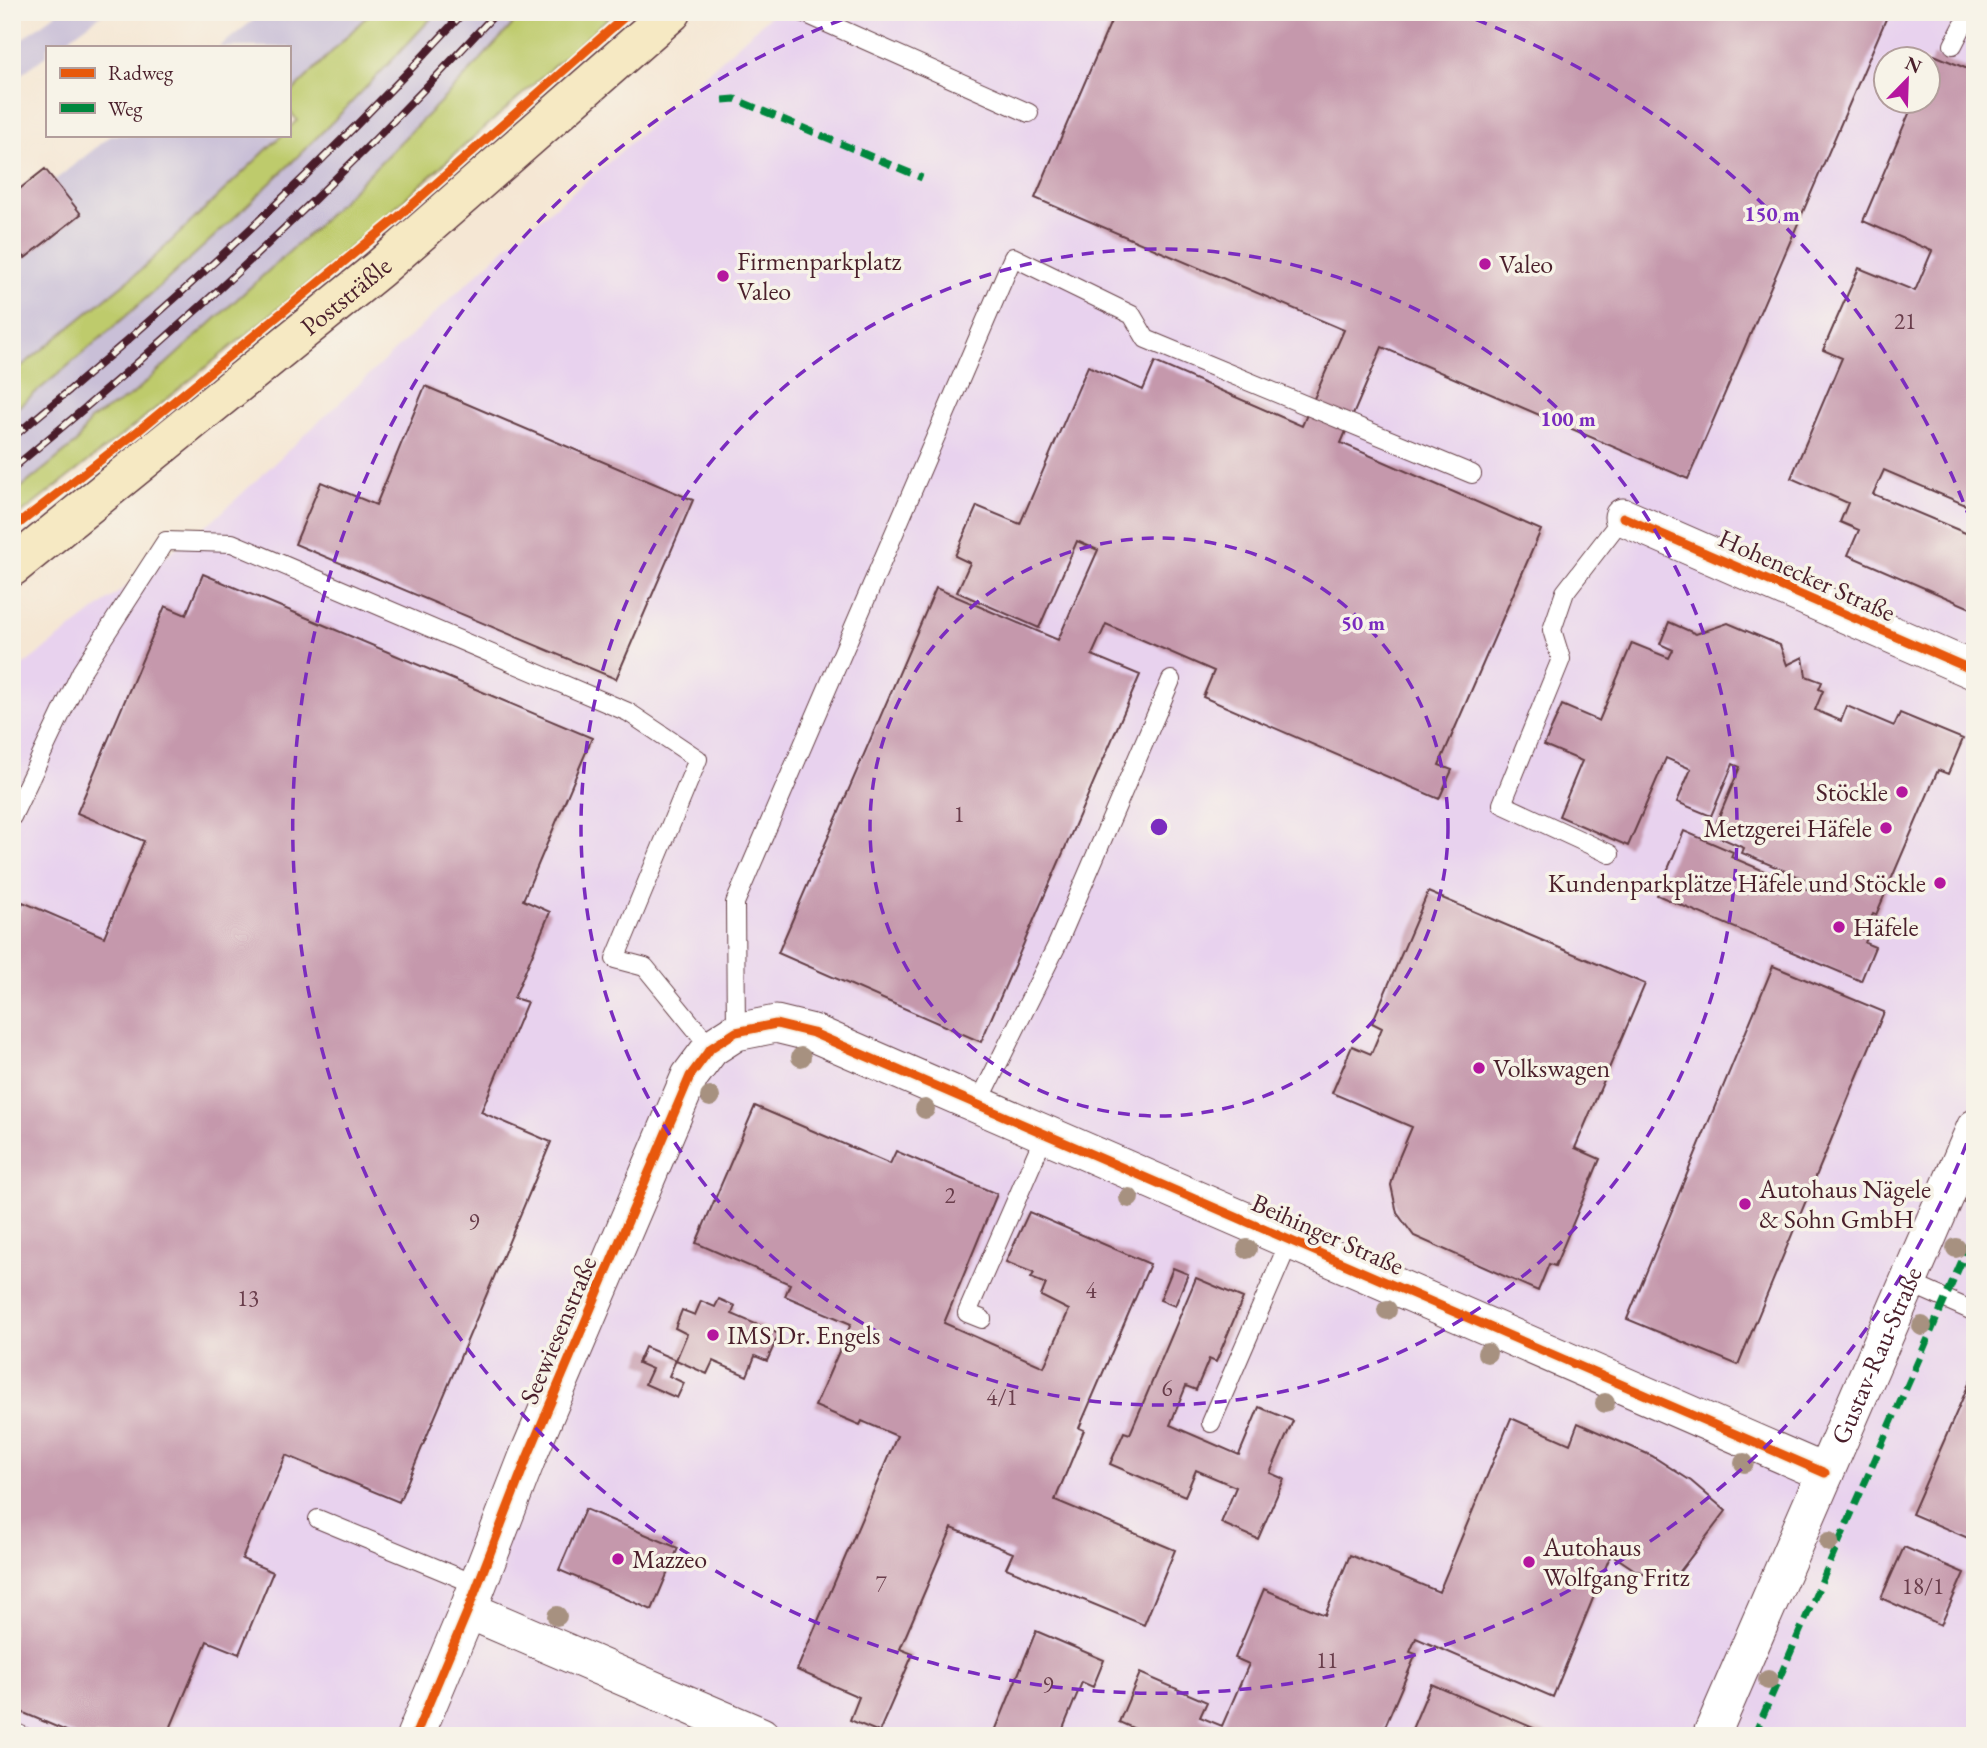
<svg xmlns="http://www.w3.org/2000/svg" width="1987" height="1748" font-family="'EB Garamond',serif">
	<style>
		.built { fill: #e8d2ee; fill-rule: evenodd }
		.industrial { fill: #c9bfd7 }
		.green { fill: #becb6c; stroke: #84754c; stroke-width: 2 }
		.building { fill: #c598ac }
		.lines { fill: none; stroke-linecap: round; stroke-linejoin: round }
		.lane-casing { stroke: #643d44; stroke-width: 20 }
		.street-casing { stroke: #643d44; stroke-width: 39 }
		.secondary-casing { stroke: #643d44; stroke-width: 41 }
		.lane { stroke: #fff; stroke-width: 18 }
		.street { stroke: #fff; stroke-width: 37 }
		.secondary { stroke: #f6e9c3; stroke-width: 38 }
		.rail-casing { stroke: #4a1f2b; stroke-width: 8 }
		.rail { stroke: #f7f3e8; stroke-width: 5; stroke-dasharray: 16; stroke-linecap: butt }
		.quiet { stroke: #00873e; stroke-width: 7; stroke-dasharray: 14 7; stroke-linecap: butt }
		.cycleway-casing { stroke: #f7f3e8; stroke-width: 13 }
		.cycleway { stroke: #e8590c; stroke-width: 9 }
		.tree { fill: #a79180 }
		.ring { fill: none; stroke: #7b2cbf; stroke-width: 3.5; stroke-dasharray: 12 9 }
		.poi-dot { fill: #b5179e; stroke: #f7f3e8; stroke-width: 2.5 }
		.labels { text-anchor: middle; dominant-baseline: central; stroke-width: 7; stroke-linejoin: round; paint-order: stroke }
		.number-label { font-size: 23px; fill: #693d4b }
		.poi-label { font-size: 26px; fill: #4a1f2b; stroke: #f7f3e8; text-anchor: start }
		.street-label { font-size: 26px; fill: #4a1f2b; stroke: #f7f3e8 }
		.centre { fill: #7b2cbf; stroke: #f7f3e8; stroke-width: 3.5 }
		.ring-label { font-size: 21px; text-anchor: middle; font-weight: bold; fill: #7b2cbf; stroke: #f7f3e8; stroke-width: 7; stroke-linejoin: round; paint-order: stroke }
	</style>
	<rect width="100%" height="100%" fill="#f7f3e8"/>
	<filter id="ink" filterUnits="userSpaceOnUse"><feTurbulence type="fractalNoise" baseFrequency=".0143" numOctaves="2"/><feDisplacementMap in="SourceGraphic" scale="14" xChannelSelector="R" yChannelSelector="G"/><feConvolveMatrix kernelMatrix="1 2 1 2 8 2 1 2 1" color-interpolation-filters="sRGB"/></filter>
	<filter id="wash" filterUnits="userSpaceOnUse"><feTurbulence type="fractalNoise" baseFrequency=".00686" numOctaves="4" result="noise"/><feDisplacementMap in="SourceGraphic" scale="28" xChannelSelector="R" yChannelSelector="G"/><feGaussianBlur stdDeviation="1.57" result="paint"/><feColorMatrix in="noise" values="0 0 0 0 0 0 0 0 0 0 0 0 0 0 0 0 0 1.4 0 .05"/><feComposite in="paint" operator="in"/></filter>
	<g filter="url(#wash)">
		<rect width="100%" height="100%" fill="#f5e7d4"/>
		<!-- built -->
		<path class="built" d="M774 12H1975V1736H12V674L219 515 508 245 609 162ZM1885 60H1927V102H1885Z"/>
		<!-- industrial -->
		<path class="industrial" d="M58 12H105L57 47H47V55L12 81V47Z
			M264 12H371L289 95V47H219Z
			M437 12H524L461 81 313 230 132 395 90 420 76 443 12 495V412L153 291 267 185Z
			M112 135H282L142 269 12 374V195L45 169 55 180Z"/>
		<!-- green -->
		<path class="green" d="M371 12H437C306 155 163 290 12 412V374L142 269 282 135H289V128L297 120 289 111V95Z
			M524 12H615L318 276 134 426 12 521V495L76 443 90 420 132 395 313 230 461 81Z"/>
		<g id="blocks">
			<!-- building -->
			<path class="building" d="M1115 12H1889L1688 479 1382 347 1341 443 1541 530 1439 765 1452 770 1439 799 1203 697 1214 671 1106 624 1092 655 1140 675 981 1042 778 953 936 588 1058 640 1098 550 1077 541 1039 628 957 592 970 563 955 556 977 506 1020 524 1088 366 1143 390 1155 362 1302 426 1344 330 1035 198Z
				M1934 55 1975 72V509L1884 470 1873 494 1975 537V610L1848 555 1859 530 1840 522 1848 503 1791 478 1842 358 1823 350 1859 268 1915 291 1932 251 1863 221 1914 102H1927V70Z
				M45 169 81 214 25 258 12 242V195Z
				M425 386 693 500 616 679 295 544 321 482 376 505Z
				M203 574 592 738 523 900 550 912 514 998 527 1002 481 1112 551 1142 399 1502 286 1455 242 1559 273 1572 239 1654 207 1641 167 1736H78L12 1708V927L23 902 104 937 144 841 77 813 165 606 186 615Z
				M1669 622 1696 634 1728 623 1780 645 1787 665 1803 657 1806 676 1822 682 1819 689 1823 691 1815 710 1841 721 1847 706 1894 726 1900 713 1963 739 1948 774 1938 770 1876 915 1873 914 1864 933 1868 935 1865 943 1875 947 1861 981 1657 895 1684 831 1733 852 1731 857 1809 890 1812 882 1742 853 1744 848 1712 834 1740 767 1733 764 1711 816 1677 802 1691 769 1666 758 1628 846 1559 816 1582 761 1544 745 1562 705 1599 721 1632 643 1669 658 1673 650 1660 644Z
				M1428 892 1645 984 1575 1148 1600 1159 1555 1266 1549 1264 1538 1291 1414 1236 1397 1213 1391 1185 1398 1160 1412 1127 1332 1093 1352 1046 1371 1054 1382 1028 1372 1023Z
				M1773 966 1884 1012 1738 1365 1627 1319Z
				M755 1106 890 1164 896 1151 997 1194 944 1323 1044 1367 1069 1310 1041 1296 1046 1284 1031 1278 1034 1273 1006 1262 1029 1212 1150 1264 1079 1428 1084 1430 1055 1500 1175 1550 1144 1625 1006 1568 1013 1553 952 1528 900 1649 913 1654 879 1732 850 1720 859 1697 797 1670 897 1436 862 1421 860 1425 815 1406 851 1324 785 1296 790 1284 696 1243Z
				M1173 1268 1188 1274 1175 1306 1160 1300Z
				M1196 1278 1243 1298 1216 1362 1209 1359 1196 1390 1186 1386 1170 1425 1239 1455 1259 1407 1293 1421 1270 1473 1284 1479 1258 1539 1221 1523 1236 1487 1196 1470 1185 1496 1110 1464 1124 1432 1130 1434Z
				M719 1299 735 1306 732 1314 779 1334 767 1361 755 1356 747 1376 713 1361 707 1374 676 1360 687 1334 675 1328 682 1310 695 1315 701 1301 715 1307Z
				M645 1347 676 1360 669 1376 684 1383 677 1398 645 1384 652 1369 638 1363Z
				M1975 1370V1541L1912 1514Z
				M1511 1418 1570 1444 1578 1423 1652 1456 1691 1481 1726 1511 1671 1583 1635 1570 1611 1554 1553 1697 1416 1638 1410 1652 1416 1654 1381 1736H1205L1194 1731 1192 1736H1151L1119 1722 1140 1673 1207 1702 1200 1717 1222 1726 1249 1664 1235 1658 1264 1589 1325 1615 1350 1555 1439 1592Z
				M585 1509 678 1548 652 1610 559 1570Z
				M1904 1547 1964 1573 1941 1625 1881 1598Z
				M1036 1631 1104 1660 1093 1687 1082 1682 1060 1736H993Z
				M1431 1684 1552 1736H1409Z"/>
		</g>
	</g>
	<g filter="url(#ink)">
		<use href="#blocks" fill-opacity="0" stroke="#643d44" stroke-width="2"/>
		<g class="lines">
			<defs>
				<path id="lane" d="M802 12 1029 113
					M1953 45 1970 12
					M12 817 81 672 166 541 232 543 628 712 698 759 615 959 645 967 711 1048
					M1610 854 1502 804 1561 659 1552 630 1565 592 1623 517
					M736 1032 735 903 1013 257 1132 315 1146 339 1472 474
					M978 1104 1057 945 1171 680
					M1907 1282 1975 1312
					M982 1319 967 1313 1045 1134
					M1211 1423 1290 1240
					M318 1519 477 1585
					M12 1731 23 1736"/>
				<g id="street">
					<path d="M1623 517 1975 671"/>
					<path d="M468 1610 761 1736"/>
					<path d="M415 1736 468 1610 527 1458 690 1076 711 1048 736 1032 776 1024 813 1033 1825 1473"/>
					<path id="s1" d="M1711 1736 1975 1128"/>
				</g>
				<g id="secondary">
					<path id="s2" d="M12 567 379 269 672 12"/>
				</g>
			</defs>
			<!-- lane casing -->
			<use href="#lane" class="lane-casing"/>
			<!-- street casing -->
			<use href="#street" class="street-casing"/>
			<!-- secondary casing -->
			<use href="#secondary" class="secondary-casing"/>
			<!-- lane -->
			<use href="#lane" class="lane"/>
			<!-- street -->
			<use href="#street" class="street"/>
			<!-- secondary -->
			<use href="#secondary" class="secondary"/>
			<defs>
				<path id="rail" d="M12 438C172 307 324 165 464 12
					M12 469C184 328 346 176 497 12"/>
			</defs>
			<!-- rail casing -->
			<use href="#rail" class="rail-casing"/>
			<!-- rail -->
			<use href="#rail" class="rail"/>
			<!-- quiet -->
			<path class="quiet" d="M723 100 735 99 922 178
				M1754 1736 1975 1231"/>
			<defs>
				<path id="cycleway" d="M1623 517 1975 671
					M12 529 138 431 397 218 630 12
					M415 1736 468 1610 527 1458 690 1076 711 1048 736 1032 776 1024 813 1033 1825 1473"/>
			</defs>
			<!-- cycleway casing -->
			<use href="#cycleway" class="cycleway-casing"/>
			<!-- cycleway -->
			<use href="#cycleway" class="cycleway"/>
		</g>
		<!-- trees -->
		<g class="tree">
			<circle cx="801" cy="1057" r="10"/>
			<circle cx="710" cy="1097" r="10"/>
			<circle cx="925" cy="1109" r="10"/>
			<circle cx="1129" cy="1198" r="10"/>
			<circle cx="1956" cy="1248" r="10"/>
			<circle cx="1247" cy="1249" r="10"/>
			<circle cx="1387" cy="1310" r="10"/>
			<circle cx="1922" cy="1326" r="10"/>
			<circle cx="1487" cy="1353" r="10"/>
			<circle cx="1605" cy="1403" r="10"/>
			<circle cx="1744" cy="1463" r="10"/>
			<circle cx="1829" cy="1542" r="10"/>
			<circle cx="557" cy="1616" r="10"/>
			<circle cx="1768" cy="1680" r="10"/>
		</g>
	</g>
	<!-- distance rings -->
	<g class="ring">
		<circle cx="1159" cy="827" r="289"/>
		<circle cx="1159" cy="827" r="578"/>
		<path d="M1974 1124A867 867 0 1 1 862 12M1456 12A867 867 0 0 1 1974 530"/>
	</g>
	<!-- markers -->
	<g class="poi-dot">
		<circle cx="1485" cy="264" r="7"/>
		<circle cx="723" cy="276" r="7"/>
		<circle cx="1902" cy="792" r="7"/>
		<circle cx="1886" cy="828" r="7"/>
		<circle cx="1940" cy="883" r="7"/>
		<circle cx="1839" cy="927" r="7"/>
		<circle cx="1479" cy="1068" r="7"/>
		<circle cx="1745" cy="1204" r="7"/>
		<circle cx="713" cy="1335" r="7"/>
		<circle cx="618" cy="1559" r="7"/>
		<circle cx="1529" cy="1562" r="7"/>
	</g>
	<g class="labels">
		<!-- number labels -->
		<g class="number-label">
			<text x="1905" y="321">21</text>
			<text x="959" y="814">1</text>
			<text x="950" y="1195">2</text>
			<text x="474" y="1222">9</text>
			<text x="1091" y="1290">4</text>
			<text x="248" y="1298">13</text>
			<text x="1167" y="1388">6</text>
			<text x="1002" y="1397">4/1</text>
			<text x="881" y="1584">7</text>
			<text x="1923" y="1586">18/1</text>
			<text x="1327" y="1660">11</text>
			<text x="1048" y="1685">9</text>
		</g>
		<!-- poi labels -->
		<g class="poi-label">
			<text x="737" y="261">Firmenparkplatz<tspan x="737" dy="30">Valeo</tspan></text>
			<text x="1499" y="264">Valeo</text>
			<text x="1888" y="792" text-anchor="end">Stöckle</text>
			<text x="1872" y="828" text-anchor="end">Metzgerei Häfele</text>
			<text x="1926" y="883" text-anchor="end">Kundenparkplätze Häfele und Stöckle</text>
			<text x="1853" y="927">Häfele</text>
			<text x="1493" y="1068">Volkswagen</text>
			<text x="1759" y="1189">Autohaus Nägele<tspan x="1759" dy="30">&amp; Sohn GmbH</tspan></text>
			<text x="727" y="1335">IMS Dr. Engels</text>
			<text x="1543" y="1547">Autohaus<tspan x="1543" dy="30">Wolfgang Fritz</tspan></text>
			<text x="632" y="1559">Mazzeo</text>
		</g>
		<!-- street labels -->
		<g class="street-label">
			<text stroke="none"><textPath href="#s2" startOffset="430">Poststräßle</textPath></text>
			<text transform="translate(1807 575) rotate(24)">Hohenecker Straße</text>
			<text transform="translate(1328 1234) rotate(24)">Beihinger Straße</text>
			<text transform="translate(558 1330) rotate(-67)">Seewiesenstraße</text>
			<text stroke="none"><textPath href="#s1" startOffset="415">Gustav-Rau-Straße</textPath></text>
		</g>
	</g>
	<circle cx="1159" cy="827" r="10" class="centre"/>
	<g class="ring-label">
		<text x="1772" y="221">150 m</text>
		<text x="1568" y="426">100 m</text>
		<text x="1363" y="630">50 m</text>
	</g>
	<!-- margin -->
	<rect width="1987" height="1748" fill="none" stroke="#f7f3e8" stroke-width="42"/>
	<!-- legend -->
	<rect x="46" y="46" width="245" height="91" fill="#f7f3e8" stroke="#b29e9c" stroke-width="2"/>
	<rect x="60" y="68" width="35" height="10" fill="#e8590c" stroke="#b29e9c" stroke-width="2"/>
	<text x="108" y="80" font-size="21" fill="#4a1f2b">Radweg</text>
	<rect x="60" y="103" width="35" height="10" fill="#00873e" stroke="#b29e9c" stroke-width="2"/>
	<text x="108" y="116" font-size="21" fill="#4a1f2b">Weg</text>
	<!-- north arrow -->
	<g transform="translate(1907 80) rotate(23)"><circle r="33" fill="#f7f3e8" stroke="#b29e9c" stroke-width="2"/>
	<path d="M0-5L12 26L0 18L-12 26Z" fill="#b5179e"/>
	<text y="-10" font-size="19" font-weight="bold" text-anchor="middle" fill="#4a1f2b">N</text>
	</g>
</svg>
